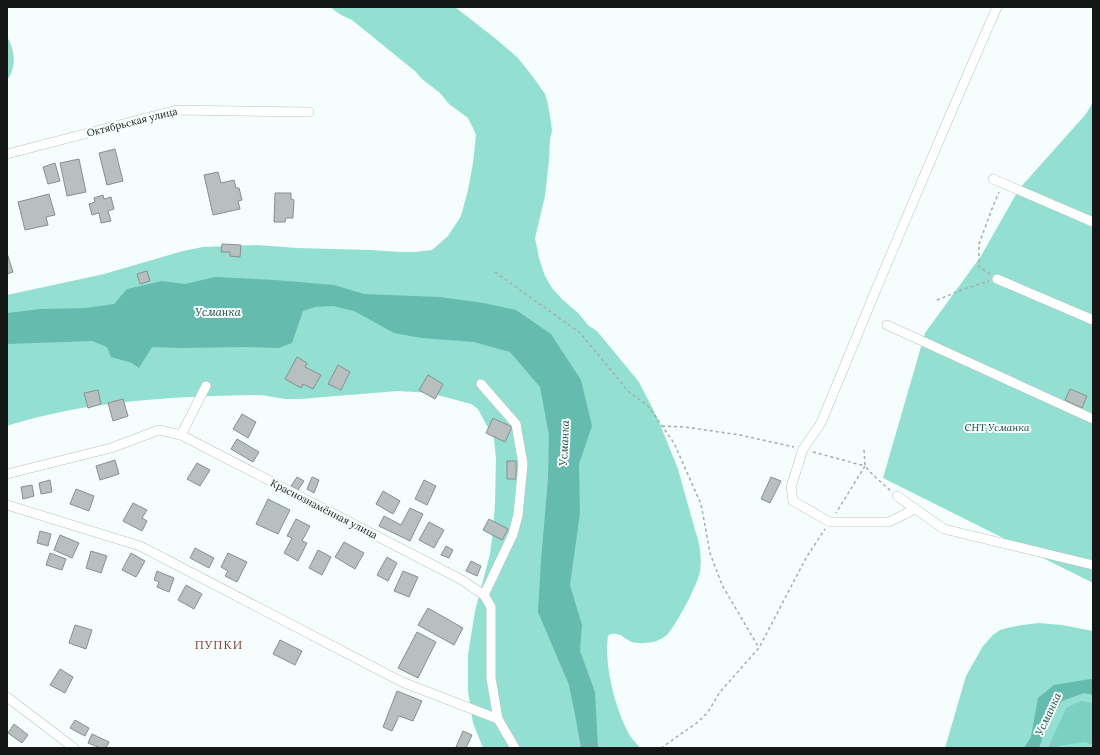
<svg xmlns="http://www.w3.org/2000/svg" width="1100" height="755" font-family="Lora,serif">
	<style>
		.green { fill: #93e0d3 }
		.forest { fill: #7bd0c2 }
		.water { fill: #65bbad }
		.building { fill: #b7c0be; stroke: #87908e }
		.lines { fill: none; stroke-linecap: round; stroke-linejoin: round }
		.street-casing { stroke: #b9c2c0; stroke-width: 10 }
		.path { stroke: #a5acaa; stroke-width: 1.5; stroke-dasharray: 3 3; stroke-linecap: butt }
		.street { stroke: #fff; stroke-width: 9 }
		.labels { text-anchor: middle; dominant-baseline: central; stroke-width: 4; stroke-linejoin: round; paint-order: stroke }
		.street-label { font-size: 10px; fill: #141716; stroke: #f5fefc }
		.park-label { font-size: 10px; font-style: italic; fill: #18403a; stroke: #f5fefc }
		.water-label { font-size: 11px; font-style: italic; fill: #204842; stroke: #f5fefc }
		.quarter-label { font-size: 12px; letter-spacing: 1px; fill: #843e31; stroke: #f5fefc }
	</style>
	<rect width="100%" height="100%" fill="#f5fefc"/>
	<!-- green -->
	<path class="green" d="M330 7H455L496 39 518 58 533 77 545 94 548 104 551 122 552 131 550 139 549 160 545 196 535 238 539 258 545 276 552 288 562 299 578 313 589 326 597 331 639 382 658 419 678 469 695 530C700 543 702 558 700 572 697 586 676 625 667 635 663 638 658 641 653 642 647 643 638 644 632 642 621 638 624 633 610 634L608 636C604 666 615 709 630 736 633 740 637 744 640 748H483L473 723 468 691V655L475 611 490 554 493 531 495 503 496 459 494 439 478 409 471 404 430 393 398 391 300 399C295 399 290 399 285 399 276 398 267 395 258 395 235 395 213 396 191 397 129 400 66 407 7 426V295L104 274 183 251 203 247 257 245 297 248 371 250 401 252H415L432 250 448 236 461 216 468 190 473 163 476 135 474 130 468 118 449 104 440 93 422 79 416 72 352 20 341 15Z
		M7 37C15 50 17 67 7 80Z
		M1093 102V583L883 478 925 333 981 256 1019 189 1086 114Z
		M1039 623 1062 625 1093 631V748H945L966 676 983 646 993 635 1000 630 1007 628 1022 625Z"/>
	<!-- forest -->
	<path class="forest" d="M1081 701 1093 703V745L1085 742 1058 746 1056 748H1048L1066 708Z"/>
	<!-- water -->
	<path class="water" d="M215 277 275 280 334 285 364 294 439 297 484 303 516 310 551 334 581 380 592 426 579 464 580 513 570 585 582 625 580 651 595 692 598 748H581L576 720 569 685 538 612 541 560 548 479 549 435 540 387 510 352 474 342 421 338 394 333 354 311 333 306 315 307 303 311 292 343 279 348 243 347 181 348 152 347 139 368 132 363 111 357 107 347 92 341 7 344V313L41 309 85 308 114 304 127 289 162 281 185 284Z
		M1090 679H1093V695L1084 693 1062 701 1047 724 1039 748H1024L1031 737 1038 698 1054 685Z"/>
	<!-- building -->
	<path class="building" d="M115 149 123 181 107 185 99 153Z
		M79 159 86 192 67 196 60 163Z
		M55 163 60 181 48 184 43 167Z
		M218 172 221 183 234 180 236 188H239L242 200 238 201 240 209 213 215 204 175Z
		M275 193H291V199L294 200 293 218H286L285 222H274Z
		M49 194 55 215 46 217 48 225 25 230 18 202Z
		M103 195 104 199 111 197 114 209 108 211 111 221 101 223 99 213 92 215 89 204 95 202 94 198Z
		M222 244 241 245 240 257 230 256V252H221Z
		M7 253 13 272 7 274Z
		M147 271 150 281 140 284 137 274Z
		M297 357 307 363 305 367 321 375 313 389 303 384 301 388 285 379Z
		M338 365 350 372 341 390 328 384Z
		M428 375 443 384 435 399 419 390Z
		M1070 389 1087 396 1082 408 1065 400Z
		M98 390 101 404 88 408 84 393Z
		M123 399 128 416 113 421 108 403Z
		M242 414 256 422 248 438 233 429Z
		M493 418 512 427 505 442 486 433Z
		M237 439 259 452 253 462 231 449Z
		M115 460 119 474 100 480 96 466Z
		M507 461H516V479H507Z
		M197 463 210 470 200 486 187 479Z
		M297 477 304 481 298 490 291 486Z
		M312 477 319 480 314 493 307 489Z
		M771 477 781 481 770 503 761 499Z
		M50 480 52 492 41 494 39 483Z
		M424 480 436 486 427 505 415 499Z
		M32 485 34 496 23 499 21 487Z
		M76 489 94 496 89 511 70 504Z
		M383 491 400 501 393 514 376 504Z
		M268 499 290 510 278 534 256 524Z
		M133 503 147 510 142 518 147 521 142 531 123 521Z
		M410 508 423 514 410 541 379 526 384 516 401 525Z
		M296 519 310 526 302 541 307 543 298 561 284 553 292 538 287 536Z
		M489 519 508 529 502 540 483 530Z
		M429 522 444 530 434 548 419 540Z
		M40 531 51 534 48 546 37 543Z
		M60 535 79 543 72 558 54 550Z
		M344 542 364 553 355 569 335 557Z
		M446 546 453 550 449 558 441 555Z
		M195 548 214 558 209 568 190 558Z
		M318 550 331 557 322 575 309 568Z
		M91 551 107 556 101 573 86 568Z
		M50 553 66 559 62 570 46 565Z
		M131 553 145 561 136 577 122 570Z
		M228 553 247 562 237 582 225 576 228 571 221 567Z
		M387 557 397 563 388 581 377 575Z
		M471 561 481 566 477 576 466 571Z
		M157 571 174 578 169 592 157 587 159 582 154 580Z
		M403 571 418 577 409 597 394 591Z
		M186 585 202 594 194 609 178 600Z
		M428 608 463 628 454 645 418 625Z
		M75 625 92 630 86 649 69 643Z
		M417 632 436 642 418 678 398 668Z
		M280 640 302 651 295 665 273 654Z
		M60 669 73 677 65 693 50 685Z
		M397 691 422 701 413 721 399 716 392 731 383 727Z
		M75 720 89 728 85 736 70 728Z
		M14 724 28 735 22 743 8 733Z
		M463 731 472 735 466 748H458L456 747Z
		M92 734 109 742 106 748H100L88 743Z"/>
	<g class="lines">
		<defs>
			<path id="street" d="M7 154 177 110 309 112
				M993 179 1093 222
				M997 279 1093 320
				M887 325 1093 419
				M481 384 516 424 523 464 518 515 513 534 484 595
				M181 435 206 386
				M7 474 111 448 159 430 181 435 462 580 484 595 491 607V678L498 719 515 748
				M897 496 944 529 1093 565
				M7 505 140 546 402 682 498 719
				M915 509 889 522H830L793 501 791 487 803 449 821 423 875 292 950 115 997 7
				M7 697 74 748"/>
		</defs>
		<!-- street casing -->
		<use href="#street" class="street-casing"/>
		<!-- path -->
		<path class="path" d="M495 272 580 333 629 392 648 406 674 443 701 504 710 553 722 585 742 619 759 648
			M990 274 979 267V244L993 206 999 192
			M937 300 964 289 989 281
			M662 426 685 427 740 435 794 447
			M864 450 865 466 873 475 891 491
			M813 452 865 466 836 513
			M661 748 698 722 708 712 720 692 759 648 806 558 825 529"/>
		<!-- street -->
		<use href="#street" class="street"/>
	</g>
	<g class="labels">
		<!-- street labels -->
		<g class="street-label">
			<text transform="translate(132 122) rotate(-14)">Октябрьская улица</text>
			<text transform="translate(324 509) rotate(27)">Краснознамённая улица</text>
		</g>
		<!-- park labels -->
		<g class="park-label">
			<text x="997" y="427">СНТ Усманка</text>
		</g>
		<!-- water labels -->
		<g class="water-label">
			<text x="218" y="312">Усманка</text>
			<text transform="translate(564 443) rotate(-87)">Усманка</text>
			<text transform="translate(1048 714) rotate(-65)">Усманка</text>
		</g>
		<!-- quarter labels -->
		<g class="quarter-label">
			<text x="219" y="644">ПУПКИ</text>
		</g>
	</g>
	<!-- border -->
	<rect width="1100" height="755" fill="none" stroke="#141716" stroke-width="16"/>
</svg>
